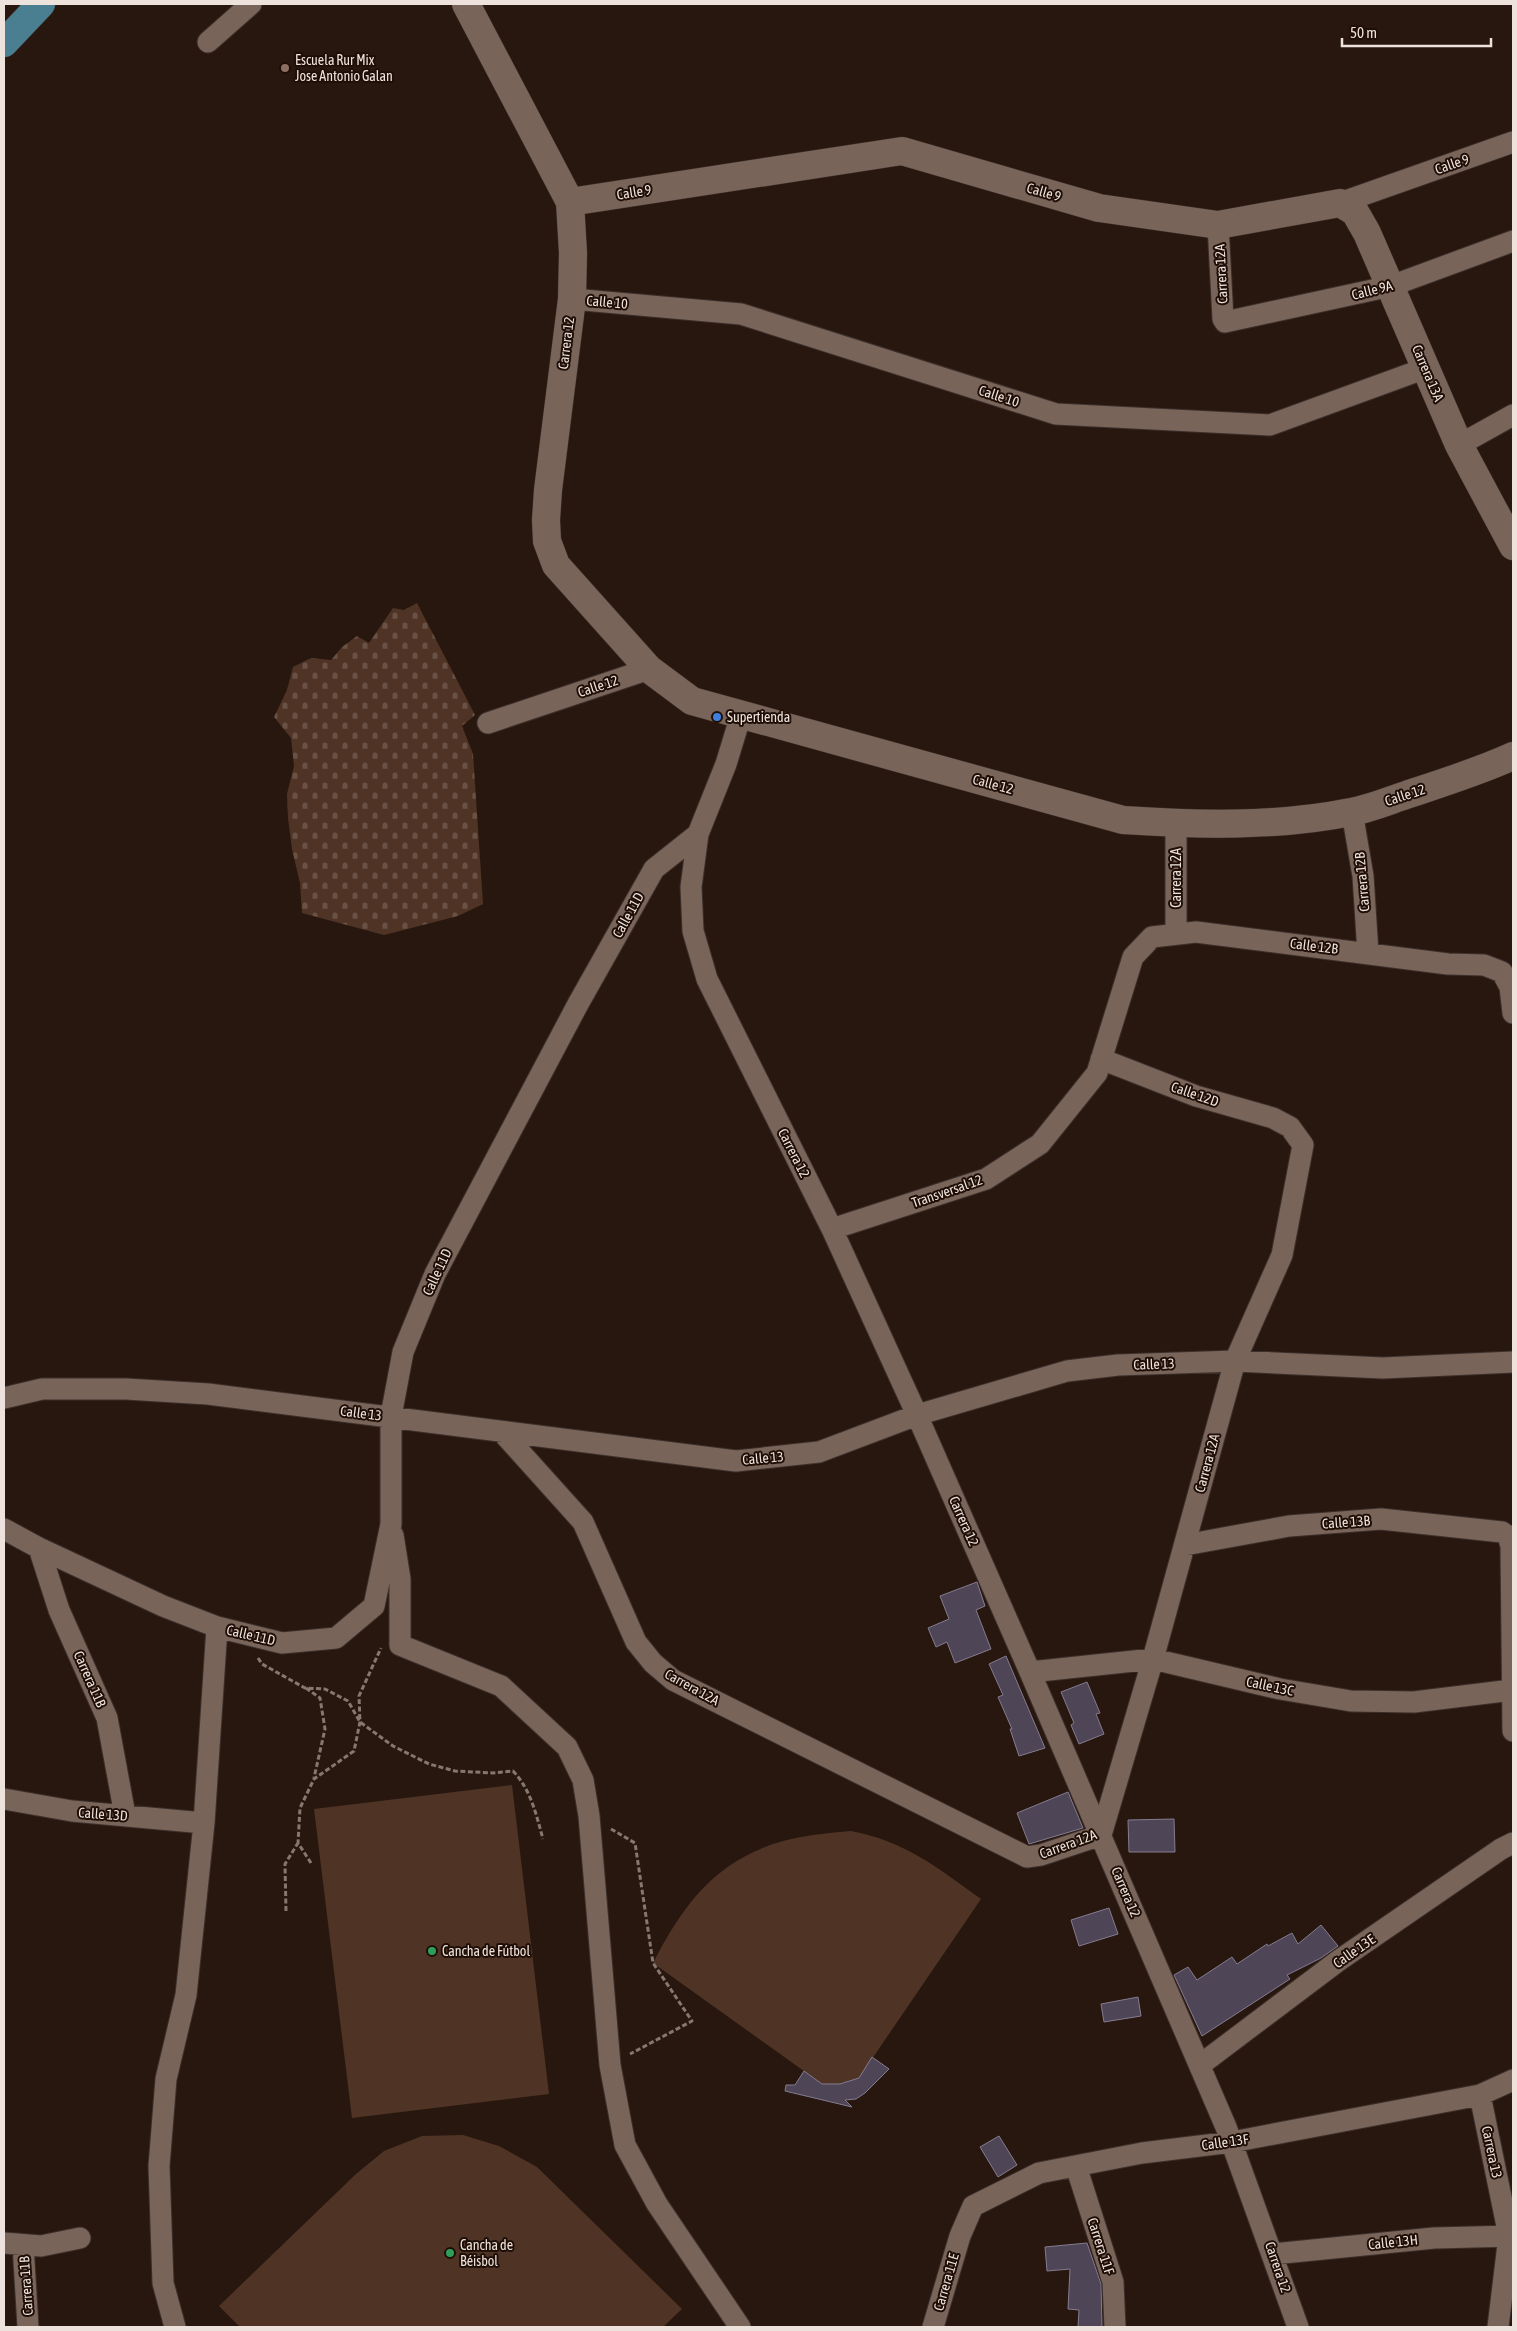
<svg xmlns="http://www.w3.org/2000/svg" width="1517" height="2331" font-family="'Asap Condensed',sans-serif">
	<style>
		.cemetery { fill: url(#cemetery-stones) }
		.garden { fill: #4f3426 }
		.building { fill: #4e4557; stroke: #857c90 }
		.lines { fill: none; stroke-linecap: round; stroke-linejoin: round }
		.minor-casing { stroke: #3c302c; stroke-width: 23 }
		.tertiary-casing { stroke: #3c302c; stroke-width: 29 }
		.primary-casing { stroke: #3c302c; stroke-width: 29 }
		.path { stroke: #86776f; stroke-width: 3; stroke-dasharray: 5 2.5; stroke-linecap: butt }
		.minor { stroke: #79645a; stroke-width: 21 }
		.tertiary { stroke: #79645a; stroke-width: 28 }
		.primary { stroke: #4a7e91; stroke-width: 28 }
		.education-dot { fill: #8d6e63; stroke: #1e0e06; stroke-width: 2 }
		.shop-dot { fill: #3f7fe0; stroke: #1e0e06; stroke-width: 2 }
		.leisure-dot { fill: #2e9e5b; stroke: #1e0e06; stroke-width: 2 }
		.labels { text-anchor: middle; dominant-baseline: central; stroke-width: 4; stroke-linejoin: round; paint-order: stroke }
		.poi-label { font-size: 14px; fill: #eee2dc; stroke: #1e0e06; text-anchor: start }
		.street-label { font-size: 14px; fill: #eee2dc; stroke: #1e0e06 }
	</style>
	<defs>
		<pattern id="cemetery-stones" width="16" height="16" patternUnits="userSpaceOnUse" patternTransform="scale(1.25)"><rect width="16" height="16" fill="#4f3426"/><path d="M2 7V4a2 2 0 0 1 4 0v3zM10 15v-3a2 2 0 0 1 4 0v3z" fill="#695145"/></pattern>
	</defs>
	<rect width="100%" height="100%" fill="#28170e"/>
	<!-- cemetery -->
	<path class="cemetery" d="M417 603 475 715 462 726 473 754 483 904 458 916 384 935 302 913 300 883 292 849 288 818 287 794 294 766 291 738 274 717 287 690 293 667 311 658 331 660 342 647 357 636 369 643 393 608 404 610Z"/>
	<!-- garden -->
	<path class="garden" d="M512 1785 549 2094 352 2118 314 1809Z
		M851 1831C907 1842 936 1867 981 1899L859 2078 840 2084H822L653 1963C684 1903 716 1860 783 1841 805 1835 829 1833 851 1831Z
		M463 2135 499 2146 537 2167 682 2309 663 2327H240L219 2306 356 2174 384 2151 422 2136Z"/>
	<!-- building -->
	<path class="building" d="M977 1582 985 1606 976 1610 991 1649 955 1663 947 1642 936 1647 928 1628 949 1619 940 1596Z
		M1006 1656 1045 1748 1019 1756 1010 1729H1012L998 1697 1003 1695 989 1664Z
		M1087 1682 1100 1713 1096 1714 1104 1734 1079 1744 1071 1725 1074 1723 1061 1692Z
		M1068 1792 1083 1828 1029 1844 1017 1813Z
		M1174 1819 1175 1852H1129L1128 1820Z
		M1109 1908 1118 1934 1079 1946 1071 1920Z
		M1321 1925 1338 1946 1321 1958 1287 1975 1290 1979 1202 2036 1174 1975 1188 1967 1197 1980 1232 1957 1237 1964 1267 1944 1268 1946 1292 1933 1298 1944Z
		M1138 1997 1141 2016 1104 2022 1101 2004Z
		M872 2057 889 2069 865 2093 856 2099 845 2100 852 2107 785 2091 786 2085H795L804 2071 822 2084H840L859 2078Z
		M999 2136 1017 2165 998 2177 980 2147Z
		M1087 2243 1101 2284 1102 2327H1078L1079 2310 1068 2309 1070 2269 1047 2271 1045 2247Z"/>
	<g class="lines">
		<defs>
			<path id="minor" d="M208 42 251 4
				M1340 203 1513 142
				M1218 225 1223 319 1225 322 1391 286 1513 241
				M572 299 741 314 1056 414 1270 425 1426 368
				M1459 445 1513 415
				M741 715 726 764 698 834 691 887 693 931 707 979 832 1229 917 1415 1030 1672 1226 2127 1298 2327
				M488 723 649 669
				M1352 812 1363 876 1368 953
				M1176 933V824
				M832 1229 986 1179 1040 1144 1097 1073 1133 957 1152 937 1196 932 1448 964 1484 965 1502 972 1510 987 1513 1013
				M4 1398 42 1389H126L208 1394 736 1461 819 1452 917 1415 1067 1371 1118 1365 1235 1361 1383 1368 1513 1362
				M502 1432 583 1522 636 1642 653 1663 673 1680 1027 1857 1041 1855 1101 1835 1153 1659 1235 1361 1282 1255 1303 1145 1290 1127 1273 1118 1196 1096 1101 1059
				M4 1529 39 1548 163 1606 217 1627 282 1643 336 1638 374 1606 391 1524V1416L403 1352 435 1274 578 1004 654 869 698 834
				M393 1535 400 1579V1645L501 1686 567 1747 583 1780 589 1816 610 2065 625 2145 657 2204 740 2327
				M1185 1545 1289 1526 1381 1519 1502 1532 1508 1536 1511 1546 1513 1731
				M39 1548 59 1610 107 1718 125 1815
				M1030 1672 1153 1659 1280 1689 1351 1701 1414 1702 1512 1690
				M4 1799 72 1811 204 1823
				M1200 2065 1338 1961 1501 1849 1513 1843
				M1480 2095 1509 2236 1498 2327
				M1076 2166 1113 2282 1115 2327
				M4 2243 41 2246 80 2238
				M23 2245 28 2327
				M1273 2254 1434 2238 1513 2236
				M175 2327 163 2283 159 2166 166 2079 186 1995 204 1823 217 1627
				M933 2327 960 2236 973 2206 1039 2173 1142 2153 1232 2142 1480 2095 1513 2080"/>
			<path id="tertiary" d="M466 4 570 202 573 253 572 299 548 490 546 520 547 541 556 565 649 669 692 701 1123 820C1198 825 1277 827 1351 812 1369 809 1388 801 1406 795 1442 783 1478 772 1513 756
				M570 202 902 151 1099 208 1218 225 1340 203 1355 212 1367 233 1459 445 1513 546"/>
			<path id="primary" d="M4 43 41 4"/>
		</defs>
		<!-- minor casing -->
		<use href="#minor" class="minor-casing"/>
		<!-- tertiary casing -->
		<use href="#tertiary" class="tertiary-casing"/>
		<!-- primary casing -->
		<use href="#primary" class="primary-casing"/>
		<!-- path -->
		<path class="path" d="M258 1658 262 1664 305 1688 325 1689 348 1701 360 1722 393 1746 429 1764 455 1771 493 1773 513 1771C531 1790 536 1814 543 1839
			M306 1688 320 1698 325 1729 314 1778
			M611 1829 635 1843 653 1963 692 2021 630 2054
			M311 1863 298 1843 300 1808 314 1779 354 1751 360 1722 359 1696 381 1648
			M286 1911 285 1864 298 1843"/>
		<!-- minor -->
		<use href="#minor" class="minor"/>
		<!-- tertiary -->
		<use href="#tertiary" class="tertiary"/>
		<!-- primary -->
		<use href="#primary" class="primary"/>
	</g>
	<!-- markers -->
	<circle class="education-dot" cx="285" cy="68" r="5"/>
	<circle class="shop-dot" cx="717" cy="717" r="5"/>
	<g class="leisure-dot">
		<circle cx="432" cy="1951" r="5"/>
		<circle cx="450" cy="2253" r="5"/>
	</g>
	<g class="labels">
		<!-- poi labels -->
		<g class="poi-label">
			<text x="295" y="60">Escuela Rur Mix<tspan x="295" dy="16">Jose Antonio Galan</tspan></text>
			<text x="727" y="717">Supertienda</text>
			<text x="442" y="1951">Cancha de Fútbol</text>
			<text x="460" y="2245">Cancha de<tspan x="460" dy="16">Béisbol</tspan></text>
		</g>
		<!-- street labels -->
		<g class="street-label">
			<text transform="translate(1452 164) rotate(-19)">Calle 9</text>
			<text transform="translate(634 192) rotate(-9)">Calle 9</text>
			<text transform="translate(1044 192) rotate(16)">Calle 9</text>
			<text transform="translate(1221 274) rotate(-93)">Carrera 12A</text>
			<text transform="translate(1372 290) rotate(-14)">Calle 9A</text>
			<text transform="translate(607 302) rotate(5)">Calle 10</text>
			<text transform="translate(566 343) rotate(-83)">Carrera 12</text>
			<text transform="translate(1428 373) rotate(67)">Carrera 13A</text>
			<text transform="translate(999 396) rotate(18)">Calle 10</text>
			<text transform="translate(598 686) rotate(-18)">Calle 12</text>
			<text transform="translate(993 784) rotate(15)">Calle 12</text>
			<text transform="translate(1405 795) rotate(-18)">Calle 12</text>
			<text transform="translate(1176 878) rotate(-90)">Carrera 12A</text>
			<text transform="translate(1362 882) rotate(-95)">Carrera 12B</text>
			<text transform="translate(628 915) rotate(-61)">Calle 11D</text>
			<text transform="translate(1314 946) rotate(7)">Calle 12B</text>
			<text transform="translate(1195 1094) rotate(19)">Calle 12D</text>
			<text transform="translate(794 1153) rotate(63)">Carrera 12</text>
			<text transform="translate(947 1191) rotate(-19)">Transversal 12</text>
			<text transform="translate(437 1272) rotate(-65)">Calle 11D</text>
			<text transform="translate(1154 1364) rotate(-2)">Calle 13</text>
			<text transform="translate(361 1413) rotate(7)">Calle 13</text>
			<text transform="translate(763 1458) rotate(-5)">Calle 13</text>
			<text transform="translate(1207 1463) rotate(-75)">Carrera 12A</text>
			<text transform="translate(964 1521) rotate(66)">Carrera 12</text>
			<text transform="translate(1346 1522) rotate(-4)">Calle 13B</text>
			<text transform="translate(251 1635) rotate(13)">Calle 11D</text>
			<text transform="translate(90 1679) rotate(66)">Carrera 11B</text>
			<text transform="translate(1270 1686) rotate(12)">Calle 13C</text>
			<text transform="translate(692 1687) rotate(29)">Carrera 12A</text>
			<text transform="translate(103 1814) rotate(4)">Calle 13D</text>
			<text transform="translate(1068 1844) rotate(-20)">Carrera 12A</text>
			<text transform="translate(1126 1892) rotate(67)">Carrera 12</text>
			<text transform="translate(1354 1951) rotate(-35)">Calle 13E</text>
			<text transform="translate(1225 2142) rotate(-8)">Calle 13F</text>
			<text transform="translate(1492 2152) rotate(78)">Carrera 13</text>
			<text transform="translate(1393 2242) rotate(-6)">Calle 13H</text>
			<text transform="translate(1101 2246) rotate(72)">Carrera 11F</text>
			<text transform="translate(1278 2267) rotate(71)">Carrera 12</text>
			<text transform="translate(946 2282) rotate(-74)">Carrera 11E</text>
			<text transform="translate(26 2286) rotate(-94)">Carrera 11B</text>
		</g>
	</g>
	<!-- border -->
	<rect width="1517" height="2331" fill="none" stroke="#eee2dc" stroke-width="10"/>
	<!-- scale -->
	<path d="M1342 38v8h149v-8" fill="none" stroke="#eee2dc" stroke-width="2.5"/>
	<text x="1350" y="38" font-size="15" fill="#eee2dc" stroke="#1e0e06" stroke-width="4" paint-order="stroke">50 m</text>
</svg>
